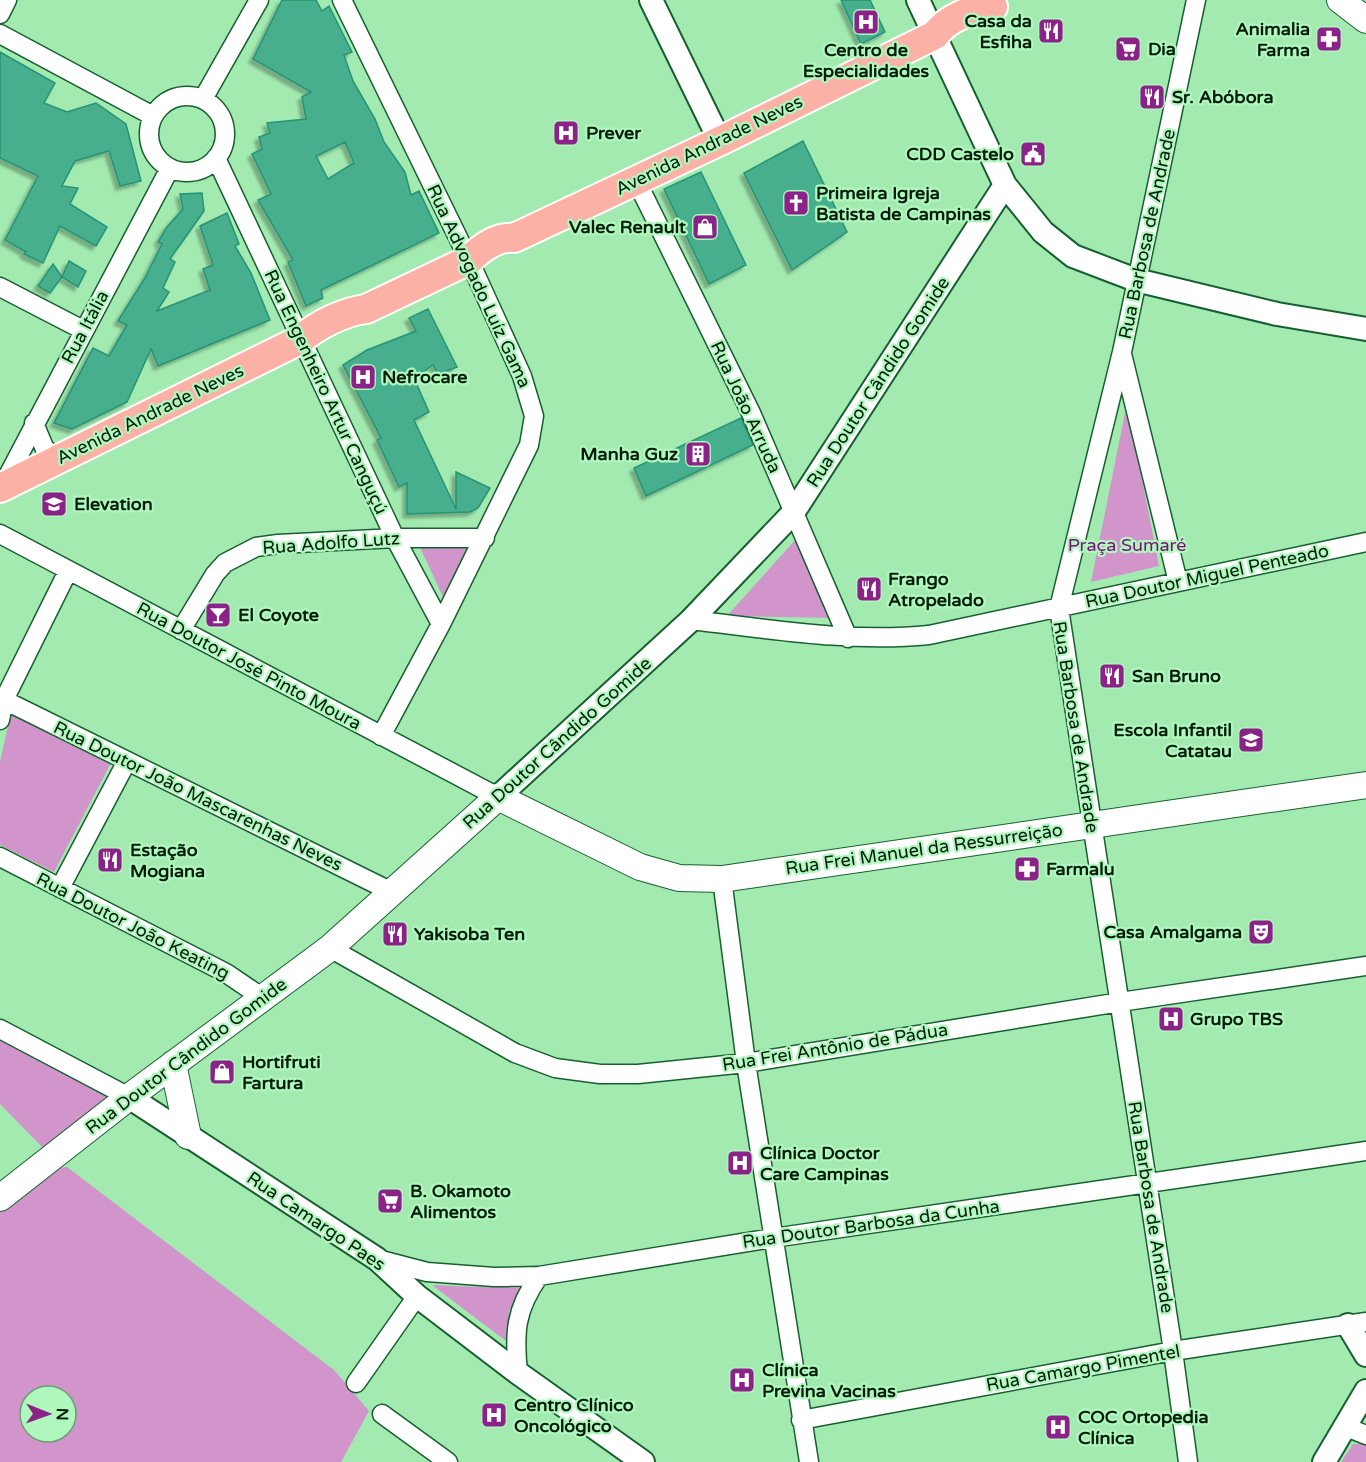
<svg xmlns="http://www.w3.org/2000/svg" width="1366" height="1462" font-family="'Varela Round',sans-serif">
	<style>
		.green { fill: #d195cb; fill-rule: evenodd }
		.building { fill: #46ae8e; stroke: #269475; stroke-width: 1.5; fill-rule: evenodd; filter: url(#shadow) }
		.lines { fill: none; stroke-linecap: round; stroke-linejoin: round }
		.minor-casing { stroke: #16602f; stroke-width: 21 }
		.tertiary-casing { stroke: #16602f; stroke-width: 26 }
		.secondary-casing { stroke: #16602f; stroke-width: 28 }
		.primary-casing { stroke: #fff; stroke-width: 32 }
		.minor { stroke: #fff; stroke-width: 18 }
		.tertiary { stroke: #fff; stroke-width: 22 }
		.secondary { stroke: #fff; stroke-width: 26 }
		.primary { stroke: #fbb1a6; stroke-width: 28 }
		.labels { text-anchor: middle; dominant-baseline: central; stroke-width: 4.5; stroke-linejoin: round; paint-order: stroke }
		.poi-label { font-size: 18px; font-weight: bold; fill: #011c08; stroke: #aff7bd; text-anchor: start }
		.street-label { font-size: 18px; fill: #011c08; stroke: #aff7bd }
		.park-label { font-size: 18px; fill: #7b0c78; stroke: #aff7bd }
	</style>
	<defs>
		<filter id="shadow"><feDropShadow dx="-4" dy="4" stdDeviation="1.5" flood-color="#0004"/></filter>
	</defs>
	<rect width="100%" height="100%" fill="#a2eab0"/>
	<!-- green -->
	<path class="green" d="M1127 403 1159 566 1091 582Z
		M796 539 834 618 727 616Z
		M419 545 470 548 443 597Z
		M11 712 111 763 54 872 0 845V762Z
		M0 1039 121 1100 46 1151 0 1104Z
		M67 1167 334 1370 369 1411 341 1462H0V1199L36 1172ZM30 1396H66V1432H30Z
		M432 1285 480 1287 520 1286 509 1312 506 1341Z
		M1353 1444H1366V1462H1341Z"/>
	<!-- building -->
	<path class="building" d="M282 0H316L322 11 329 6 352 52 344 55 353 81 375 119 384 142 405 172 411 195 419 191 439 233 321 290 323 298 306 306 288 262 293 260 258 200 271 194 252 154 262 149 259 137 270 133 267 123 306 119 302 97 311 92 253 59ZM345 142 354 163 328 179 316 156Z
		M841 0H870L885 32 861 44Z
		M0 52 55 83 44 103 67 112 96 103 126 124 141 181 120 186 109 151 75 161 62 186 78 188 70 204 107 227 96 246 60 226 43 263 24 254 26 252 5 240 38 176 0 158Z
		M803 141 847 232 792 270 744 173Z
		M701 172 746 265 709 284 664 189Z
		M202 193 204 211 170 259 175 262 163 288 169 292 157 311 210 290 203 269 213 265 200 226 227 213 239 244 235 246 251 273 270 320 158 366 151 349 127 402 72 429 54 423 93 348 109 356 127 325 118 321 145 278 162 244 158 242 167 227 183 209 180 194Z
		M69 261 86 271 78 287 62 277Z
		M53 264 62 277 50 293 38 286Z
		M428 309 457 367 438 374 433 365 414 378 429 412 414 420 456 509V472L490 488 478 508 470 512 407 514V483L399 487 377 440 381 438 343 365 367 350 416 331 409 318Z
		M741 418 753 445 646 496 634 468Z"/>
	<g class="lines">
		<defs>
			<path id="minor" d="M342 0 469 260 522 376 534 416 529 445 441 624 381 736
				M0 14 7 0
				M0 34 153 116
				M149 134a38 38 0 1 1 76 0a38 38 0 1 1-76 0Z
				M203 99 259 0
				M216 158 395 538 441 624
				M636 180 751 413 848 638
				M0 287 83 330
				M1122 354 1178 582
				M34 423 44 447 57 461
				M2 487 170 168
				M0 534 498 797
				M691 620C770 629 850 643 929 635L1366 542
				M181 630 215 574 225 563 256 547 278 544 395 538H485
				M4 700 392 892
				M0 720 4 700 68 571
				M0 857 226 973 263 998
				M722 879 746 1063 809 1462
				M60 888 127 761
				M330 948 515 1053 555 1068 600 1074H638L746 1063 1120 1002 1366 966
				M0 1029 129 1097
				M377 1259 427 1272 494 1277 539 1276 773 1238 1366 1151
				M518 1373C514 1333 515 1310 539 1276
				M356 1383 417 1296
				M382 1414 448 1462
				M801 1420 1173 1351 1366 1322
				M1346 1427 1366 1435
				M1188 1462 1173 1351 1059 608 1122 352 1196 0"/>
			<path id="tertiary" d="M651 0 720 141
				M918 0 1005 185 1043 232 1073 256 1136 280 1277 314 1366 329
				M498 797 691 620 793 513 1005 185
				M129 1097 377 1259 417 1296 518 1373 643 1462
				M1348 1325 1366 1355
				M1324 1462 1366 1391"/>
			<path id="secondary" d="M1340 0 1366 20
				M173 1064 188 1136
				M0 1198 129 1097 330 948 498 797 640 867 679 878 722 879 1366 785"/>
			<path id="primary" d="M0 488 300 340C317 325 343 312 366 309L469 260C481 248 498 236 514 238L720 141 935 35C948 17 972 9 993 7"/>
		</defs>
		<!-- minor casing -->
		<use href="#minor" class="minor-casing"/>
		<!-- tertiary casing -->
		<use href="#tertiary" class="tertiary-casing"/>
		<!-- secondary casing -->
		<use href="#secondary" class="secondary-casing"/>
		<!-- primary casing -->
		<use href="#primary" class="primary-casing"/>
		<!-- minor -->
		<use href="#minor" class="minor"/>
		<!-- tertiary -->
		<use href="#tertiary" class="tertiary"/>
		<!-- secondary -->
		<use href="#secondary" class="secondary"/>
		<!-- primary -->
		<use href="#primary" class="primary"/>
	</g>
	<!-- icons -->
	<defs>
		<symbol id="hospital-square" viewBox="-11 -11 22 22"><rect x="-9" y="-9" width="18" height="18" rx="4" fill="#8b2287" stroke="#aff7bd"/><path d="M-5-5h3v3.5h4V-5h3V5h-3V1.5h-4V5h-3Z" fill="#fff"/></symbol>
		<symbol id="restaurant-square" viewBox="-11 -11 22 22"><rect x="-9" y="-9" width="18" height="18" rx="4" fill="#8b2287" stroke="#aff7bd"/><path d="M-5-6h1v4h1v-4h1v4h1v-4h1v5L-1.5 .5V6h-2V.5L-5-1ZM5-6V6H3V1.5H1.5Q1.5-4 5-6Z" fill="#fff"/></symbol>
		<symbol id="pharmacy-square" viewBox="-11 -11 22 22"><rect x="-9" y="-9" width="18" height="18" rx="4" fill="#8b2287" stroke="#aff7bd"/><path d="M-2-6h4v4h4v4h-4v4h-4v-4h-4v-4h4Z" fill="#fff"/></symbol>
		<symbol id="supermarket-square" viewBox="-11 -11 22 22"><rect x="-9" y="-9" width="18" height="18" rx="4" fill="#8b2287" stroke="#aff7bd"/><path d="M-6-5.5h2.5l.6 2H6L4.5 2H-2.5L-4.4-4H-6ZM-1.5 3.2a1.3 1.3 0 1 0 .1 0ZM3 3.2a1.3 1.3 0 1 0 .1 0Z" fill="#fff"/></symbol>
		<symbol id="civic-square" viewBox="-11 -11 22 22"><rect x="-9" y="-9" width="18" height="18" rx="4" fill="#8b2287" stroke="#aff7bd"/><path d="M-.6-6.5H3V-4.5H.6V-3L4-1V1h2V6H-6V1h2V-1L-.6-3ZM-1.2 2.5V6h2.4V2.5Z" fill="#fff"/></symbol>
		<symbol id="church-square" viewBox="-11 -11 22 22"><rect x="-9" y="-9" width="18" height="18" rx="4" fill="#8b2287" stroke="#aff7bd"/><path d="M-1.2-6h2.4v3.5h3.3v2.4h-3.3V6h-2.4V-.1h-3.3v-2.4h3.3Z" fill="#fff"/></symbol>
		<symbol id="shop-square" viewBox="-11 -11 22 22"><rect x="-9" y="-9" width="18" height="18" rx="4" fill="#8b2287" stroke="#aff7bd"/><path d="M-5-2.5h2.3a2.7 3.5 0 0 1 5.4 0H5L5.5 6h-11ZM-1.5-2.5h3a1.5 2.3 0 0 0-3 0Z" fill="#fff"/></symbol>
		<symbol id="building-square" viewBox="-11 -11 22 22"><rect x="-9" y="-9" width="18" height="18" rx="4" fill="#8b2287" stroke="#aff7bd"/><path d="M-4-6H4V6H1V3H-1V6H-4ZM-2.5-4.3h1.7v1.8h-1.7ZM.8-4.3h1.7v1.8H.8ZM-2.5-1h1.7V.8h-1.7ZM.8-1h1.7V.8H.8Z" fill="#fff"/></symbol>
		<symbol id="school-square" viewBox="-11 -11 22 22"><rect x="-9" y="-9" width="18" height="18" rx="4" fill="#8b2287" stroke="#aff7bd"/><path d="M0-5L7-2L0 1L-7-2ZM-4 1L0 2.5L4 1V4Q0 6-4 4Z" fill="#fff"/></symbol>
		<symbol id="bar-square" viewBox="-11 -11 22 22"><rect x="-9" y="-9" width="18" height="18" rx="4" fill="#8b2287" stroke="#aff7bd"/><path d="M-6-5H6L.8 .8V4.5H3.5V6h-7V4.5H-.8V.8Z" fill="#fff"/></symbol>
		<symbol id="theatre-square" viewBox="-11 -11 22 22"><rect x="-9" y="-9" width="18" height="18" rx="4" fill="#8b2287" stroke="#aff7bd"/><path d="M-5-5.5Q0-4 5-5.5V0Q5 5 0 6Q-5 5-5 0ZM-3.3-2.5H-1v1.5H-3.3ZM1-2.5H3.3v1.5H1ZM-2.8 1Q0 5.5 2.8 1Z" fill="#fff"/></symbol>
	</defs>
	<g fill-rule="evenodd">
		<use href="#hospital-square" x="851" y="7" width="30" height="30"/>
		<use href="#restaurant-square" x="1036" y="16" width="30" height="30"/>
		<use href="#pharmacy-square" x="1314" y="24" width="30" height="30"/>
		<use href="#supermarket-square" x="1113" y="34" width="30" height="30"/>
		<use href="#restaurant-square" x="1137" y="82" width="30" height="30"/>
		<use href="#hospital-square" x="551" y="118" width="30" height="30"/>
		<use href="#civic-square" x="1018" y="139" width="30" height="30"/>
		<use href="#church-square" x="781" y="188" width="30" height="30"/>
		<use href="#shop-square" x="690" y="212" width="30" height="30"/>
		<use href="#hospital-square" x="348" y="362" width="30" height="30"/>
		<use href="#building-square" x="683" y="439" width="30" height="30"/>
		<use href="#school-square" x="39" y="489" width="30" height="30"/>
		<use href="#restaurant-square" x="854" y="574" width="30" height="30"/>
		<use href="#bar-square" x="203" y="600" width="30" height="30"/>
		<use href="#restaurant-square" x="1097" y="661" width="30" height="30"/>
		<use href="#school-square" x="1236" y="725" width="30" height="30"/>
		<use href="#restaurant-square" x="95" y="845" width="30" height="30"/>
		<use href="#pharmacy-square" x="1012" y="854" width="30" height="30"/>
		<use href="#theatre-square" x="1246" y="917" width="30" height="30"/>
		<use href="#restaurant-square" x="380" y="919" width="30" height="30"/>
		<use href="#hospital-square" x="1156" y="1004" width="30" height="30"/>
		<use href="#shop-square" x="207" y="1057" width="30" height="30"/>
		<use href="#hospital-square" x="725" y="1148" width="30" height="30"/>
		<use href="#supermarket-square" x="375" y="1186" width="30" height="30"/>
		<use href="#hospital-square" x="727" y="1365" width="30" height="30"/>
		<use href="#hospital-square" x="479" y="1400" width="30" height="30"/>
		<use href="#hospital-square" x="1043" y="1412" width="30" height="30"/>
	</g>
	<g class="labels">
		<!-- poi labels -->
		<g class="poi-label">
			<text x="1032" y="21" text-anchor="end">Casa da<tspan x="1032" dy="21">Esfiha</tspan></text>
			<text x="1310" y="29" text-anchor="end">Animalia<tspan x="1310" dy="21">Farma</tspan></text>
			<text x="1148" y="49">Dia</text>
			<text x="866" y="50" text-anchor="middle">Centro de<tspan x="866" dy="21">Especialidades</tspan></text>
			<text x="1172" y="97">Sr. Abóbora</text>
			<text x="586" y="133">Prever</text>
			<text x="1014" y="154" text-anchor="end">CDD Castelo</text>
			<text x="816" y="193">Primeira Igreja<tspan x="816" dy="21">Batista de Campinas</tspan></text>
			<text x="686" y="227" text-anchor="end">Valec Renault</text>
			<text x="382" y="377">Nefrocare</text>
			<text x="678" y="454" text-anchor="end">Manha Guz</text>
			<text x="74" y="504">Elevation</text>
			<text x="888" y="579">Frango<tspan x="888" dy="21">Atropelado</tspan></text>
			<text x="238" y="615">El Coyote</text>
			<text x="1132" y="676">San Bruno</text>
			<text x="1232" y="730" text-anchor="end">Escola Infantil<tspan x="1232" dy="21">Catatau</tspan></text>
			<text x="130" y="850">Estação<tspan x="130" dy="21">Mogiana</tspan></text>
			<text x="1046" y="869">Farmalu</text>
			<text x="1242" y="932" text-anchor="end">Casa Amalgama</text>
			<text x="414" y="934">Yakisoba Ten</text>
			<text x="1190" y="1019">Grupo TBS</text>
			<text x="242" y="1062">Hortifruti<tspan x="242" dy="21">Fartura</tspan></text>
			<text x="760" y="1153">Clínica Doctor<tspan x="760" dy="21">Care Campinas</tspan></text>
			<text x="410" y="1191">B. Okamoto<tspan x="410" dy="21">Alimentos</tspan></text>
			<text x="762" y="1370">Clínica<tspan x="762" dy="21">Previna Vacinas</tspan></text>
			<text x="514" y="1405">Centro Clínico<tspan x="514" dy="21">Oncológico</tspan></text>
			<text x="1078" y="1417">COC Ortopedia<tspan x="1078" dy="21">Clínica</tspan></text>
		</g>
		<!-- street labels -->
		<g class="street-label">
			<text transform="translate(709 145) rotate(-26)">Avenida Andrade Neves</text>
			<text transform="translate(1147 234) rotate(-78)">Rua Barbosa de Andrade</text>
			<text transform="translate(479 286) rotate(65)">Rua Advogado Luíz Gama</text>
			<text transform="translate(85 327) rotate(-62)">Rua Itália</text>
			<text transform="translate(878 382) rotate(-57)">Rua Doutor Cândido Gomide</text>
			<text transform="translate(326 392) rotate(65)">Rua Engenheiro Artur Canguçú</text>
			<text transform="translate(746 407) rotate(65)">Rua João Arruda</text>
			<text transform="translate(150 414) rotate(-26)">Avenida Andrade Neves</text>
			<text transform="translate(331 543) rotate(-4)">Rua Adolfo Lutz</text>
			<text transform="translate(1207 576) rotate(-12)">Rua Doutor Miguel Penteado</text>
			<text transform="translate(249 666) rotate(28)">Rua Doutor José Pinto Moura</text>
			<text transform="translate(1076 727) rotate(81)">Rua Barbosa de Andrade</text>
			<text transform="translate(557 743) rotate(-42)">Rua Doutor Cândido Gomide</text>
			<text transform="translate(198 796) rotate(26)">Rua Doutor João Mascarenhas Neves</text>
			<text transform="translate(924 849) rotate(-8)">Rua Frei Manuel da Ressurreição</text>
			<text transform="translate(133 926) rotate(27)">Rua Doutor João Keating</text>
			<text transform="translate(835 1047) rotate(-9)">Rua Frei Antônio de Pádua</text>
			<text transform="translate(186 1056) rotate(-37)">Rua Doutor Cândido Gomide</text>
			<text transform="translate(1151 1207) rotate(81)">Rua Barbosa de Andrade</text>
			<text transform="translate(316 1221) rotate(34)">Rua Camargo Paes</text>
			<text transform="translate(871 1224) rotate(-8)">Rua Doutor Barbosa da Cunha</text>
			<text transform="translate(1083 1368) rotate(-10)">Rua Camargo Pimentel</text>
		</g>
		<!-- park labels -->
		<g class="park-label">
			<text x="1127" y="545">Praça Sumaré</text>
		</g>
	</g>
	<!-- north arrow -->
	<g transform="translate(48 1414) rotate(91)"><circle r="28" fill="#aff7bd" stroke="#699f75" stroke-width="1.5"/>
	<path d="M0-4.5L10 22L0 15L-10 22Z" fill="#8b2287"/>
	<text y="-9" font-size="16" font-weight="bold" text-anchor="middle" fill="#011c08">N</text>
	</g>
</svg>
